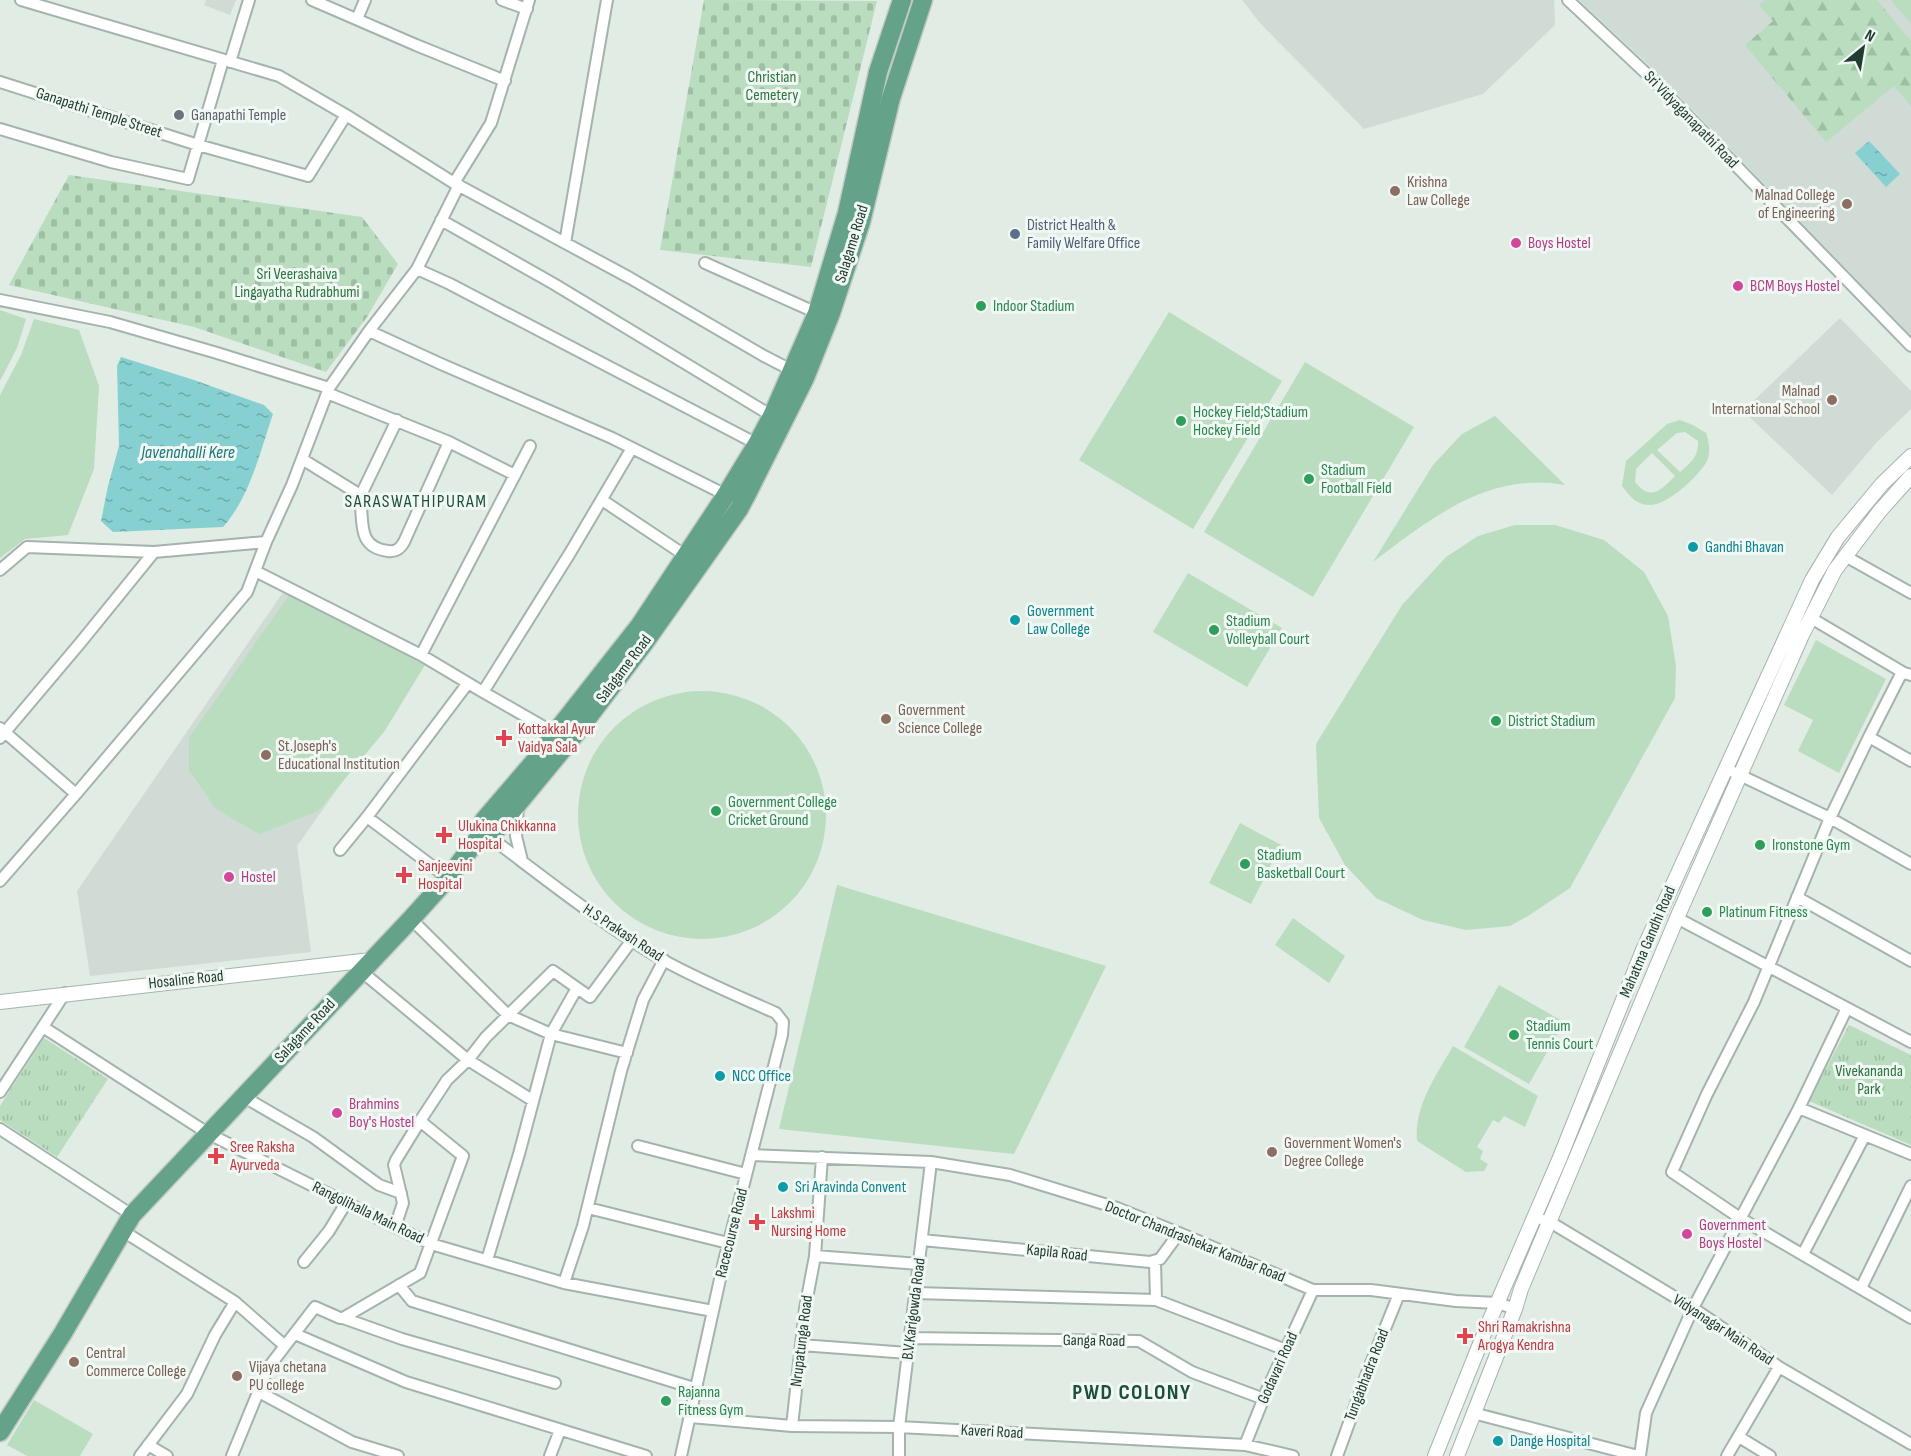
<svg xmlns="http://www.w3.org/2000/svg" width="1911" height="1456" font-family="'Sofia Sans Condensed',sans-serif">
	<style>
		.built { fill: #cfdbd4 }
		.green { fill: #b9ddbe; fill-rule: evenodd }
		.forest { fill: url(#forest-firs) }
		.cemetery { fill: url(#cemetery-stones) }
		.park { fill: url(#park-tufts) }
		.water { fill: url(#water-ripples) }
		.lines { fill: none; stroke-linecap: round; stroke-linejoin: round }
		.minor-casing { stroke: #a4b4ac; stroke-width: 14 }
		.tertiary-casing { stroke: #a4b4ac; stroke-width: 16 }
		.primary-casing { stroke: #c1c8c6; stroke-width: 21 }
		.minor { stroke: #fff; stroke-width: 10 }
		.tertiary { stroke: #fff; stroke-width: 14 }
		.primary { stroke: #64a28a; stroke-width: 18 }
		.worship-dot { fill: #6b7280; stroke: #f1f8f4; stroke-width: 2 }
		.education-dot { fill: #8d6e63; stroke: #f1f8f4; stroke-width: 2 }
		.service-dot { fill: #5c6f8a; stroke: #f1f8f4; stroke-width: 2 }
		.hotel-dot { fill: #d1479c; stroke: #f1f8f4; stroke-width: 2 }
		.leisure-dot { fill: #2e9e5b; stroke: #f1f8f4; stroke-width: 2 }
		.culture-dot { fill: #0f9aa8; stroke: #f1f8f4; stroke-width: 2 }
		.health-dot { fill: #e0444e; stroke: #f1f8f4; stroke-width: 2 }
		.labels { text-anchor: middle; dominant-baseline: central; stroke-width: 6; stroke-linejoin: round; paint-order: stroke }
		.park-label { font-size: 16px; fill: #2a743e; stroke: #f1f8f4 }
		.street-label { font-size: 16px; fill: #213c32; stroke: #f1f8f4 }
		.worship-label { font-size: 16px; fill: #5b616d; stroke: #f1f8f4; text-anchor: start }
		.education-label { font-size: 16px; fill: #785e54; stroke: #f1f8f4; text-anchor: start }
		.service-label { font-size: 16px; fill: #4e5e75; stroke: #f1f8f4; text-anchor: start }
		.hotel-label { font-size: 16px; fill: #b23c85; stroke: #f1f8f4; text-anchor: start }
		.leisure-label { font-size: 16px; fill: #27864d; stroke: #f1f8f4; text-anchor: start }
		.culture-label { font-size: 16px; fill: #0d838f; stroke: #f1f8f4; text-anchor: start }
		.health-label { font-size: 16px; fill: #be3a42; stroke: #f1f8f4; text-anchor: start }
		.water-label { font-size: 18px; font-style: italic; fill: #1a7579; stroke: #f1f8f4 }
		.neighbourhood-label { font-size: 18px; letter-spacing: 1.5px; fill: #1c4f3c; stroke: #f1f8f4 }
		.district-label { font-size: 22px; font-weight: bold; letter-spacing: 1.5px; fill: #1c4f3c; stroke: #f1f8f4 }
	</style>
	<defs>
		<pattern id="forest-firs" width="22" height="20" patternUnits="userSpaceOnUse" patternTransform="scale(1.5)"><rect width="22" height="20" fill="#b9ddbe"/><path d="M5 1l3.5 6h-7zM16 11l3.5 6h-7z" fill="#9fbfa4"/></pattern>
		<pattern id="cemetery-stones" width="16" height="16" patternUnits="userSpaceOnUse" patternTransform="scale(1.5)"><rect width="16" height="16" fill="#b9ddbe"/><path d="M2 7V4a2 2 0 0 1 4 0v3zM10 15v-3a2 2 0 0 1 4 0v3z" fill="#9fbfa4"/></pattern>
		<pattern id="park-tufts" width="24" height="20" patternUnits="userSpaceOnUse" patternTransform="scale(1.5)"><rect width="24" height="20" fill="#b9ddbe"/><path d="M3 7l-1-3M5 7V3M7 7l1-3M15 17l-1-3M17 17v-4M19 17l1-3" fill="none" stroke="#9fbfa4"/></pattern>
		<pattern id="water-ripples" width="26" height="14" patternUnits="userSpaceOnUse" patternTransform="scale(1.5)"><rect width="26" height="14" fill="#87d0d2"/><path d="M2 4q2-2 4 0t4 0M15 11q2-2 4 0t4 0" fill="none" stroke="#6eaaab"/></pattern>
	</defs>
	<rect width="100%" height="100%" fill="#e1ece5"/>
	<!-- built -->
	<path class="built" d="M206 0H236L230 15 204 5Z
		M1242 0H1554L1555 25 1483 94 1364 129 1260 23Z
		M1579 0H1911V336L1656 72Z
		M1840 318 1911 391V409L1877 442 1832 495 1743 411Z
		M284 591 425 665 297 846 311 952 90 976 77 891Z"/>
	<!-- green -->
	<path class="green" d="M1891 0H1911V24Z
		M0 310 26 319 17 348 0 381Z
		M1169 312 1282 381 1193 529 1079 460Z
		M34 319 79 330 99 386 94 469 68 535 25 539 0 558V395L21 355Z
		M1305 362 1414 427 1313 597 1204 532Z
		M1495 416 1565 485C1488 471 1430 519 1373 562L1433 465 1462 434Z
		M1680 420 1693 425 1706 433C1709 442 1711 452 1707 461 1699 476 1666 507 1648 505 1635 504 1629 495 1622 486L1626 461 1667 424ZM1685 432 1698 441C1699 457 1690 463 1680 472L1657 450 1677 433ZM1652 453 1675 476C1661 490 1651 502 1635 482L1636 469Z
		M1515 525H1555L1604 540 1644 572 1668 616 1676 666 1675 698 1570 888 1528 916 1510 926 1466 930 1423 920 1376 898 1345 865 1319 818 1316 744 1402 605 1446 557 1478 536Z
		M1188 573 1282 628 1247 687 1153 632Z
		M290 594 425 665 384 732 318 811 259 834 216 809 189 770V738Z
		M1816 640 1886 679 1839 773 1798 751 1813 720 1784 705Z
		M578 815a124 124 0 1 1 248 0a124 124 0 1 1-248 0Z
		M1240 823 1281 845 1251 904 1209 883Z
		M837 885 1106 966 1014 1154 779 1129Z
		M1293 918 1345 956 1329 983 1275 945Z
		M1499 985 1564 1022 1529 1084 1464 1047Z
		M1453 1046 1538 1096 1525 1127 1504 1116 1499 1123 1493 1120 1477 1147 1483 1151 1480 1159 1488 1164 1484 1171 1466 1172 1417 1141C1414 1106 1436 1076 1453 1046Z
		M34 1400 93 1434 80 1456H27L7 1445Z"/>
	<!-- forest -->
	<path class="forest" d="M1765 0H1877L1911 41V106L1894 86 1826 142 1745 45 1773 21 1759 5Z"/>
	<!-- cemetery -->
	<path class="cemetery" d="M704 0 877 1 811 267 660 250Z
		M69 175 362 217 398 264 367 317 326 372 194 327 9 285Z"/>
	<!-- park -->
	<path class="park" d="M1849 1025 1911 1055V1145L1809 1101Z
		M44 1038 108 1079 57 1157 0 1120V1106Z"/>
	<!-- water -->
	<path class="water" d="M1869 141 1900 174 1886 187 1855 153Z
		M121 357 194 380 264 405 273 414C260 452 250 497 223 527L113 532 101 521 108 486 119 446 117 366Z"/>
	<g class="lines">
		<defs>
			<path id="minor" d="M21 0 279 76 346 115 454 183 630 278 764 356 791 370
				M312 0 416 45 505 81
				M502 0 527 9
				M1568 0 1650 77 1911 346
				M357 19 365 0
				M230 62 249 0
				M0 82 198 145 308 176 346 115
				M0 129 111 162 188 179 223 60
				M454 183 491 123 529 0
				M459 185 417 269 450 284 757 444
				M441 220 554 284 772 416
				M565 243 607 0
				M705 263 817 313
				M0 300 110 322 217 353 329 388 369 331 441 364 612 438 726 495
				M369 331 417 269
				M327 393 449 442 515 475
				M302 459 357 493 360 497C364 521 356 547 388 551 396 552 400 549 404 542L449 442
				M360 497 397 420
				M602 500 686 556
				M1845 556 1911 593
				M0 570 27 547 154 552
				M255 571 421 655 483 692
				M1811 618 1904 673
				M421 655 530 446
				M1911 675 1904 673 1900 676 1869 737 1911 761
				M0 728 76 794 247 592 266 542 292 485 329 388
				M558 735 483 692 570 553 632 448
				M1869 737 1830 818 1754 1002 1707 1094 1672 1172 1740 1218 1911 1318
				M0 738 81 642 154 552 266 542
				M1725 768 1830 818 1911 864
				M518 807 516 836 522 861
				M367 817 448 878
				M483 832C542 876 600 923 663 960 699 980 738 996 776 1013L783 1022 782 1035 724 1261 681 1456
				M340 850 367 817 468 683
				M0 881 76 794
				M1797 897 1911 961
				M1677 918 1911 1042
				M411 919 508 1015 551 1034 627 1053
				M361 971 468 1060 532 1100
				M43 1027 209 1134 395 1227 431 1244 564 1283 583 1226 621 1071 643 1000 664 960
				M0 1092 65 993
				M244 1097 313 1137 379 1185 401 1193
				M1799 1108 1847 1008
				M0 1129 132 1215
				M638 1146 746 1174
				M752 1155 931 1162 1010 1175 1117 1208 1191 1238 1313 1290H1371L1456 1301 1498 1303 1515 1309
				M588 1208 728 1243
				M1543 1220 1550 1222 1693 1308 1779 1367 1911 1444
				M395 1227 403 1203 394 1165 396 1160 420 1121
				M123 1231 235 1302
				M922 1240 1150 1262 1160 1259 1179 1233
				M1803 1254 1865 1135
				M815 1256 919 1264
				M487 1260 519 1154 551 1034 577 988
				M304 1262 329 1231 346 1203
				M1155 1262 1156 1300
				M564 1283 713 1311
				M399 1285 412 1301 697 1389
				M1861 1288 1911 1186
				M916 1293 1156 1300 1286 1350
				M343 1318 402 1339 555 1383
				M295 1334 406 1382 646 1456
				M910 1338 1139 1341 1192 1372 1264 1399
				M801 1345 908 1353
				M259 1392 352 1442 398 1456
				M1473 1413 1638 1456
				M690 1417 792 1426 899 1427 1245 1445 1293 1456
				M792 1426 805 1309 815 1256 822 1157
				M1739 1437 1770 1456
				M148 1445 167 1456
				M1245 1445 1267 1390 1313 1290
				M140 1456 187 1394 215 1335 235 1302 285 1346
				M232 1456 268 1368 315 1307 340 1318H343L420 1273 463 1156 420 1121 447 1080 468 1060 486 1037 553 971 590 997 632 940
				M550 1456 560 1430
				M899 1456V1427L931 1162
				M1337 1456 1369 1368 1399 1294
				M1640 1456 1646 1413 1693 1308 1799 1108 1911 1154
				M1727 1456 1779 1367"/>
			<path id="tertiary" d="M0 1002 371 960
				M1435 1456 1486 1329 1559 1160 1643 950 1812 580 1838 537 1882 484 1911 456
				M1457 1456 1515 1309 1521 1289 1677 918 1802 635 1835 570 1879 512 1911 476"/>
			<path id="primary" d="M483 832 484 820 539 756 555 733 640 625 726 495 757 444 772 416 817 313 847 213 878 72 902 0
				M0 1432 63 1333 132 1215 411 919 448 878 483 832 497 829 577 732 645 642 739 509 747 494 805 378 831 313 861 222 891 98 923 0"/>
		</defs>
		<!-- minor casing -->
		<use href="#minor" class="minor-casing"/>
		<!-- tertiary casing -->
		<use href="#tertiary" class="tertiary-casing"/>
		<!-- primary casing -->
		<use href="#primary" class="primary-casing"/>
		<!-- minor -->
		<use href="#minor" class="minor"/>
		<!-- tertiary -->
		<use href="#tertiary" class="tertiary"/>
		<!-- primary -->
		<use href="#primary" class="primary"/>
	</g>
	<!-- markers -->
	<circle class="worship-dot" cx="179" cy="115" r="6"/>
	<g class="education-dot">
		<circle cx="1395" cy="191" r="6"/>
		<circle cx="1847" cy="204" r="6"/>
		<circle cx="1832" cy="400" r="6"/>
		<circle cx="886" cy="719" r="6"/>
		<circle cx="266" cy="755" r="6"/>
		<circle cx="1272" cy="1152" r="6"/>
		<circle cx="74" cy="1362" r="6"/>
		<circle cx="237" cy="1376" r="6"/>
	</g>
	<circle class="service-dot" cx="1015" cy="234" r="6"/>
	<g class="hotel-dot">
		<circle cx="1516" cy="243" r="6"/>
		<circle cx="1738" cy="286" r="6"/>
		<circle cx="229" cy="877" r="6"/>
		<circle cx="337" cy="1113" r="6"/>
		<circle cx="1687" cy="1234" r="6"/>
	</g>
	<g class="leisure-dot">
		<circle cx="981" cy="306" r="6"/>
		<circle cx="1181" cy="421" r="6"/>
		<circle cx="1309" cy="479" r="6"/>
		<circle cx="1214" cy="630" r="6"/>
		<circle cx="1496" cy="721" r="6"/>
		<circle cx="716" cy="811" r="6"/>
		<circle cx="1760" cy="845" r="6"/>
		<circle cx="1245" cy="864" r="6"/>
		<circle cx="1707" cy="912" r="6"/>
		<circle cx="1514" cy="1035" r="6"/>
		<circle cx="666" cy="1401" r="6"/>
	</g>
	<g class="culture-dot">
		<circle cx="1693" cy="547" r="6"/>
		<circle cx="1015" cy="620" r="6"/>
		<circle cx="720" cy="1076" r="6"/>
		<circle cx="783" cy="1187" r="6"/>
		<circle cx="1498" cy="1441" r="6"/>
	</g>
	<g class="health-dot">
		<path d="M501 729h6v6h6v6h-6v6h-6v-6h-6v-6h6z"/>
		<path d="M441 826h6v6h6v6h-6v6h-6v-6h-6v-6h6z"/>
		<path d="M401 866h6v6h6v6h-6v6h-6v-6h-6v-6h6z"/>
		<path d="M213 1147h6v6h6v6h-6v6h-6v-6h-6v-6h6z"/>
		<path d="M754 1213h6v6h6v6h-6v6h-6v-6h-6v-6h6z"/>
		<path d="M1462 1327h6v6h6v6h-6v6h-6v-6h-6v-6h6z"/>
	</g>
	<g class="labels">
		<!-- park labels -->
		<g class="park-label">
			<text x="772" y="77">Christian<tspan x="772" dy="18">Cemetery</tspan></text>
			<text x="297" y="274">Sri Veerashaiva<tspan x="297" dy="18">Lingayatha Rudrabhumi</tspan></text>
			<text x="1869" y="1071">Vivekananda<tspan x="1869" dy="18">Park</tspan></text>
		</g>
		<!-- street labels -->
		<g class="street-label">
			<text transform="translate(99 113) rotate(18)">Ganapathi Temple Street</text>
			<text transform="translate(1691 120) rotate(46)">Sri Vidyaganapathi Road</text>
			<text transform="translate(852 244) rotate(-73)">Salagame Road</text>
			<text transform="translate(624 669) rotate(-53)">Salagame Road</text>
			<text transform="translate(623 933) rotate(33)">H.S Prakash Road</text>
			<text transform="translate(1648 942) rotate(-67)">Mahatma Gandhi Road</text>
			<text transform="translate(186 980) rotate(-6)">Hosaline Road</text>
			<text transform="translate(305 1031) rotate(-47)">Salagame Road</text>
			<text transform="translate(368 1213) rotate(26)">Rangolihalla Main Road</text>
			<text transform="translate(732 1233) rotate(-76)">Racecourse Road</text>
			<text transform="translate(1195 1242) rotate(22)">Doctor Chandrashekar Kambar Road</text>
			<text transform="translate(1057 1253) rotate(6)">Kapila Road</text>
			<text transform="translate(914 1309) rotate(-83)">B.V.Karigowda Road</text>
			<text transform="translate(1723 1330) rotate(33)">Vidyanagar Main Road</text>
			<text transform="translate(802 1341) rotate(-83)">Nrupatunga Road</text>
			<text transform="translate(1094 1341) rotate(1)">Ganga Road</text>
			<text transform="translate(1278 1368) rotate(-66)">Godavari Road</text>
			<text transform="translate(1367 1375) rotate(-69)">Tungabhadra Road</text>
			<text transform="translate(992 1432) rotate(3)">Kaveri Road</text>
		</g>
		<!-- worship labels -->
		<g class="worship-label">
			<text x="191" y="115">Ganapathi Temple</text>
		</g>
		<!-- education labels -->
		<g class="education-label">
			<text x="1407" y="182">Krishna<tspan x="1407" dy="18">Law College</tspan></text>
			<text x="1835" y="195" text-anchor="end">Malnad College<tspan x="1835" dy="18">of Engineering</tspan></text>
			<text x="1820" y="391" text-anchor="end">Malnad<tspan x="1820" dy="18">International School</tspan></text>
			<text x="898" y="710">Government<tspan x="898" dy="18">Science College</tspan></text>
			<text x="278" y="746">St.Joseph's<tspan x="278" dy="18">Educational Institution</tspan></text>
			<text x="1284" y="1143">Government Women's<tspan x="1284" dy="18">Degree College</tspan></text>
			<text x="86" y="1353">Central<tspan x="86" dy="18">Commerce College</tspan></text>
			<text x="249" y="1367">Vijaya chetana<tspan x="249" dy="18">PU college</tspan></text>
		</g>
		<!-- service labels -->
		<g class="service-label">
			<text x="1027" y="225">District Health &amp;<tspan x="1027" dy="18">Family Welfare Office</tspan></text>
		</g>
		<!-- hotel labels -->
		<g class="hotel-label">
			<text x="1528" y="243">Boys Hostel</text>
			<text x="1750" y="286">BCM Boys Hostel</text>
			<text x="241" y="877">Hostel</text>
			<text x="349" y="1104">Brahmins<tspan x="349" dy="18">Boy's Hostel</tspan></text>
			<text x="1699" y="1225">Government<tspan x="1699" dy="18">Boys Hostel</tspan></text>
		</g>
		<!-- leisure labels -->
		<g class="leisure-label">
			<text x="993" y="306">Indoor Stadium</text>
			<text x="1193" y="412">Hockey Field;Stadium<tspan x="1193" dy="18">Hockey Field</tspan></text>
			<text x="1321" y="470">Stadium<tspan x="1321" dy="18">Football Field</tspan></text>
			<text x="1226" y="621">Stadium<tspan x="1226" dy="18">Volleyball Court</tspan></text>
			<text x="1508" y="721">District Stadium</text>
			<text x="728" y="802">Government College<tspan x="728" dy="18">Cricket Ground</tspan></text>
			<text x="1772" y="845">Ironstone Gym</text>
			<text x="1257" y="855">Stadium<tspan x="1257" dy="18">Basketball Court</tspan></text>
			<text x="1719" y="912">Platinum Fitness</text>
			<text x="1526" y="1026">Stadium<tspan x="1526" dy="18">Tennis Court</tspan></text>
			<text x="678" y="1392">Rajanna<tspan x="678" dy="18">Fitness Gym</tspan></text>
		</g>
		<!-- culture labels -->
		<g class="culture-label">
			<text x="1705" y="547">Gandhi Bhavan</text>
			<text x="1027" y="611">Government<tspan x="1027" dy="18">Law College</tspan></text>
			<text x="732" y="1076">NCC Office</text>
			<text x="795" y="1187">Sri Aravinda Convent</text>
			<text x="1510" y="1441">Dange Hospital</text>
		</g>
		<!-- health labels -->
		<g class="health-label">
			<text x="518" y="729">Kottakkal Ayur<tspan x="518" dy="18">Vaidya Sala</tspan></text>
			<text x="458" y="826">Ulukina Chikkanna<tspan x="458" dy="18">Hospital</tspan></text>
			<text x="418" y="866">Sanjeevini<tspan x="418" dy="18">Hospital</tspan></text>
			<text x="230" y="1147">Sree Raksha<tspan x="230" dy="18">Ayurveda</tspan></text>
			<text x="771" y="1213">Lakshmi<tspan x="771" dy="18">Nursing Home</tspan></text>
			<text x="1478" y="1327">Shri Ramakrishna<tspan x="1478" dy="18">Arogya Kendra</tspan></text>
		</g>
		<!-- water labels -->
		<g class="water-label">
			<text x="188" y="452">Javenahalli Kere</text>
		</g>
		<!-- neighbourhood labels -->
		<g class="neighbourhood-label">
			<text x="416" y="501">SARASWATHIPURAM</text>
		</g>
		<!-- district labels -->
		<g class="district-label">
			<text x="1132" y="1392">PWD COLONY</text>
		</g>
	</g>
	<!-- north arrow -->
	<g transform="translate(1863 48) rotate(30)" stroke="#f1f8f4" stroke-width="4.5" paint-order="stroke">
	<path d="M0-4.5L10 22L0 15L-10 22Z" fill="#213c32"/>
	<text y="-9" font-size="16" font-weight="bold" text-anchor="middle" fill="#213c32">N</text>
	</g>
</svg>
